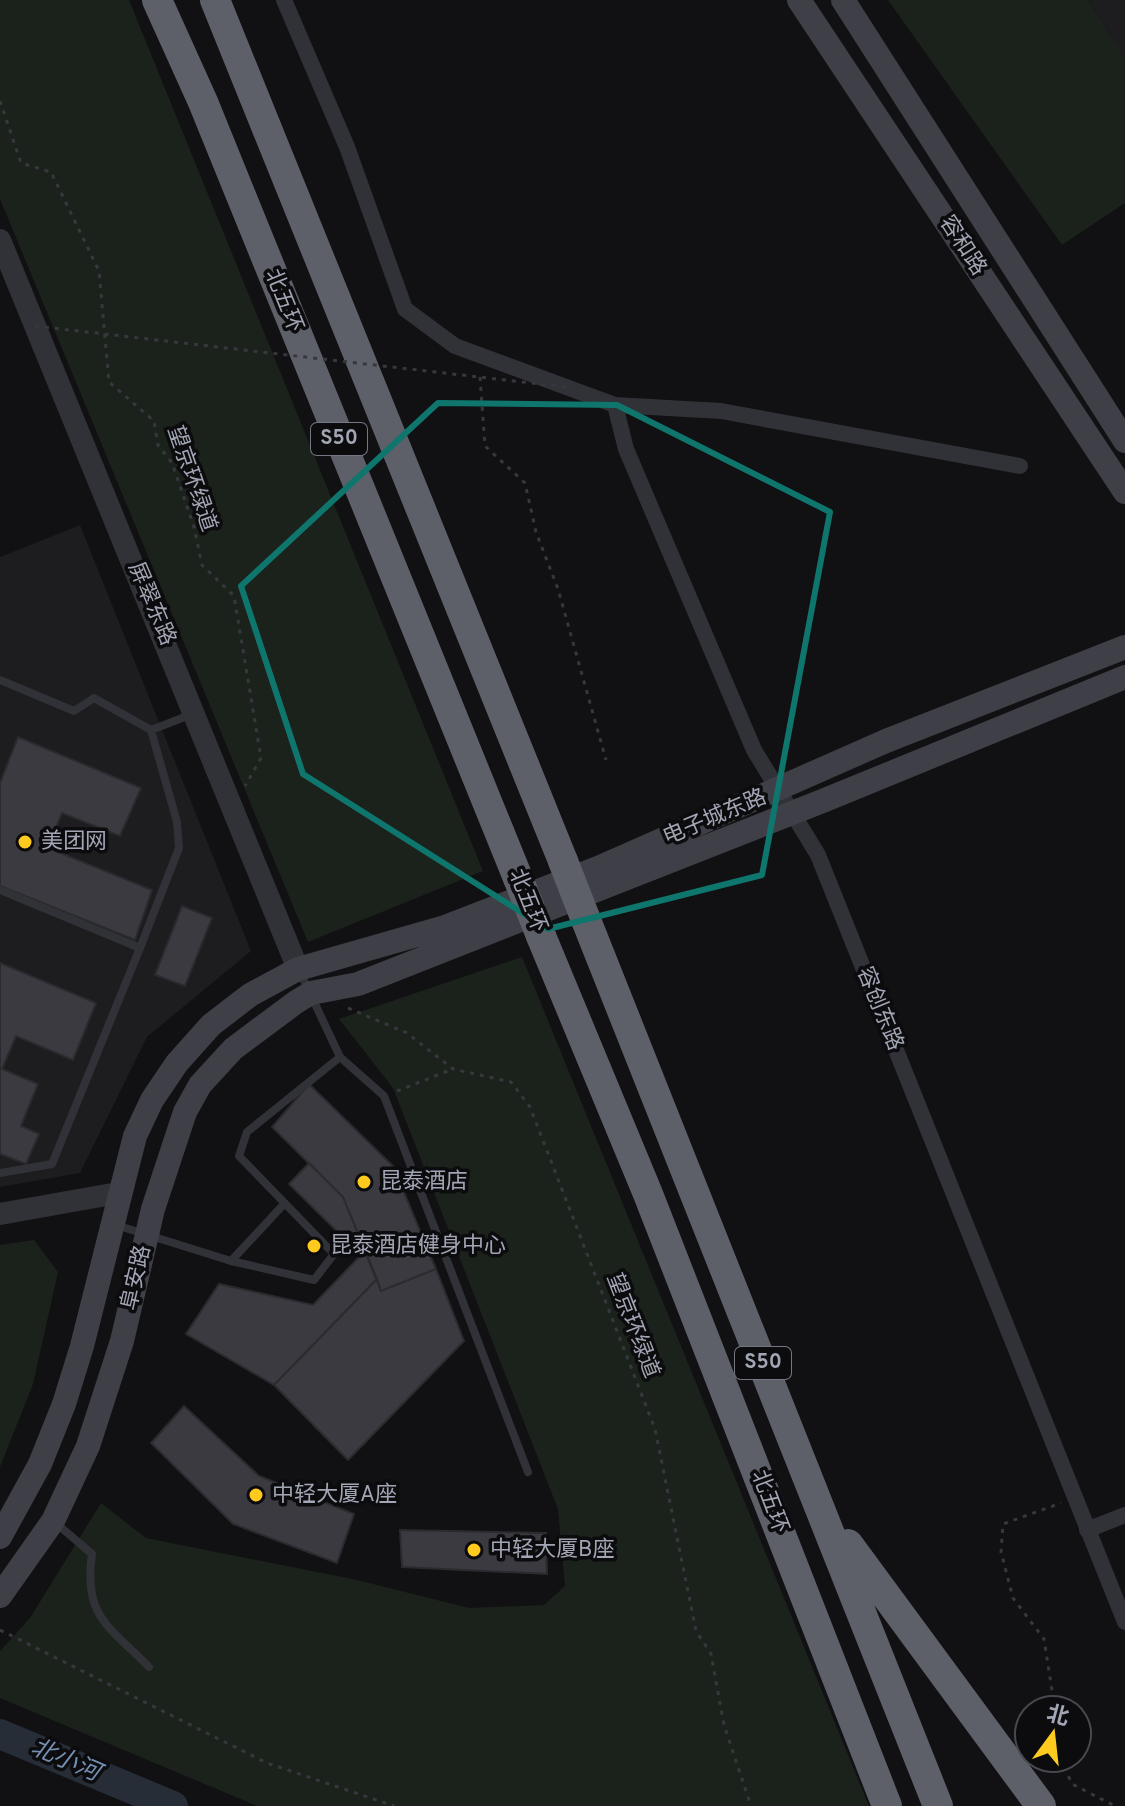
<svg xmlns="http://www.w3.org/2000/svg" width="1125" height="1806" font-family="Overpass,'Noto Sans SC',sans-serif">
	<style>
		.built { fill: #1d1c1f }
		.green { fill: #1b221c }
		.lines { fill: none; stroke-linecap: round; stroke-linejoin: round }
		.river { stroke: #262d36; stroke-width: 30 }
		.building { fill: #3a3a40; stroke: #2b2a2e; stroke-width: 2 }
		.path { stroke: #37383e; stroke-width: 3; stroke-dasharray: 4 6; stroke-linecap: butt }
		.service { stroke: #313237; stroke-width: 8 }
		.minor { stroke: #313237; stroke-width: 16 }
		.tertiary { stroke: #313237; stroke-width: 22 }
		.secondary { stroke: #3f4047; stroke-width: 24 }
		.motorway { stroke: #5d5f69; stroke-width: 30 }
		.path-bridge { stroke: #37383e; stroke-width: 3; stroke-dasharray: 4 6; stroke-linecap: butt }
		.motorway-bridge { stroke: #5d5f69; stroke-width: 30 }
		.marked { fill: none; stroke: #0f766e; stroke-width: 6; stroke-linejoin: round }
		.poi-dot { fill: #feca1d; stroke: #0c0b0d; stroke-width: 3 }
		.labels { text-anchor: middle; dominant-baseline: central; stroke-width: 7; stroke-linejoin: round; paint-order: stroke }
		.shield { fill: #0c0b0d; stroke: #747782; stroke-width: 2 }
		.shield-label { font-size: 20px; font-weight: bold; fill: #a1a5b4 }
		.street-label { font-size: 22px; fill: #a1a5b4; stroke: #0c0b0d }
		.poi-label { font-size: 22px; fill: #a1a5b4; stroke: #0c0b0d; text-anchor: start }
		.water-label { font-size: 24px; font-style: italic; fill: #748fb2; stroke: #0c0b0d }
	</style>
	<rect width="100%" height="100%" fill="#111012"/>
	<!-- built -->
	<path class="built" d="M1088 0H1125V58Z
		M80 525 251 951 147 1037 80 1173 0 1187V557Z"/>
	<!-- green -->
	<path class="green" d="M0 0H129L483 871 308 942 0 199Z
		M888 0H1088L1125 58V203L1062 245Z
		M522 957 869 1806H257L0 1698V1651L30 1618 101 1503 146 1538 357 1580 469 1608 544 1605 565 1586 558 1509 393 1088 339 1019Z
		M34 1240 58 1272 33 1384 0 1467V1245Z"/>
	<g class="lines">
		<!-- river -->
		<path class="river" d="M0 1734 173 1806"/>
	</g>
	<!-- building -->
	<path class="building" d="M18 737 141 788 120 836 62 813 48 848 152 890 135 940 0 886V783Z
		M182 906 212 918 185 986 155 975Z
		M0 963 96 1003 73 1060 16 1036 2 1069 38 1084 21 1126 39 1134 26 1164 0 1154Z
		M309 1084 393 1166 436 1269 381 1291 343 1197 272 1127Z
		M309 1163 343 1197 377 1279 274 1385 186 1334 219 1284 313 1305 361 1255 289 1184Z
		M436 1269 464 1341 348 1460 274 1385 377 1279 381 1291Z
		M184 1406 259 1476 354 1514 337 1563 233 1524 151 1443Z
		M400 1530 546 1533 547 1574 402 1567Z"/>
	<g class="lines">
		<!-- path -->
		<path class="path" d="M0 101 21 163 51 172 99 271 109 382 154 421 158 445 172 463 194 527 202 565 234 596 261 758 245 786
			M480 377 485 446 525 483 536 532 558 589 606 760
			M348 1008 407 1033 453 1069 511 1082 530 1107 655 1429 696 1631 711 1654 724 1725 751 1806
			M397 1091 453 1069
			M0 1630 267 1763 394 1806
			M1055 1710 1044 1639 1013 1598 1001 1552 1003 1524 1061 1503
			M1060 1758 1072 1784 1115 1806"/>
		<!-- service -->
		<path class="service" d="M0 680 74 711 94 698 151 730 190 715
			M0 890 140 948 179 848 177 822 151 730
			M340 1057 384 1096 528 1472
			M0 1173 52 1164 140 948
			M116 1225 231 1261 314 1280 334 1254 239 1156 247 1132 340 1057 300 972
			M231 1261 284 1204
			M57 1524 92 1554C83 1617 109 1626 149 1667"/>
		<!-- minor -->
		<path class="minor" d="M284 0 347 147 405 309 455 346 615 405 721 411 1020 466
			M615 405 626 449 754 750 818 855 1125 1622
			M1087 1530 1125 1515"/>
		<!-- tertiary -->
		<path class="tertiary" d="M0 240 298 969
			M0 1214 118 1193"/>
		<!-- secondary -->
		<path class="secondary" d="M799 0 1125 492
			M843 0 1125 441
			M0 1537 40 1464 64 1404 82 1346 135 1136 152 1100 177 1063 211 1025 250 995 298 969 445 927 598 868 886 741 1125 647
			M0 1596 53 1521 88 1446 122 1341 153 1209 185 1112 200 1085 233 1049 296 1002 311 993 358 984 825 800 1125 677"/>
		<!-- motorway -->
		<path class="motorway" d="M157 0 203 102 518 878
			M215 0 563 861
			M586 920 938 1806
			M541 936 648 1194 887 1806
			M848 1544 1041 1806"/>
		<!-- path-bridge -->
		<path class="path-bridge" d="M35 326 566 387"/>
		<!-- motorway-bridge -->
		<path class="motorway-bridge" d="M563 861 586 920
			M518 878 541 936"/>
	</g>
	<!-- marked area -->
	<path class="marked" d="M438 403 617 405 830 512 762 875 548 929 303 774 241 586Z"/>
	<!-- markers -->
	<g class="poi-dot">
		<circle cx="25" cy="842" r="8"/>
		<circle cx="364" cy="1182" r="8"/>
		<circle cx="314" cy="1246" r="8"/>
		<circle cx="256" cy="1495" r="8"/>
		<circle cx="474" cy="1550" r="8"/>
	</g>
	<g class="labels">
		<!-- shield labels -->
		<g class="shield">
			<rect x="311" y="423" width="56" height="32" rx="6"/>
			<rect x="735" y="1347" width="56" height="32" rx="6"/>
		</g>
		<g class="shield-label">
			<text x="339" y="439">S50</text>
			<text x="763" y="1363">S50</text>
		</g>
		<!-- street labels -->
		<g class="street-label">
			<text transform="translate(962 246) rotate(57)">容和路</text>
			<text transform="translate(283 301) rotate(68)">北五环</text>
			<text transform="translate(191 479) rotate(71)">望京环绿道</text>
			<text transform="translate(151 604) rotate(67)">屏翠东路</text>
			<text transform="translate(715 818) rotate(-23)">电子城东路</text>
			<text transform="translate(527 901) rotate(68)">北五环</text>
			<text transform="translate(879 1009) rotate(68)">容创东路</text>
			<text transform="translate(137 1278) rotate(-77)">阜安路</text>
			<text transform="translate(632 1326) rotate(69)">望京环绿道</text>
			<text transform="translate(769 1502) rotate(69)">北五环</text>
		</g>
		<!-- poi labels -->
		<g class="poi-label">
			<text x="41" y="842">美团网</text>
			<text x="380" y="1182">昆泰酒店</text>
			<text x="330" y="1246">昆泰酒店·健身中心</text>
			<text x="272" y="1495">中轻大厦A座</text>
			<text x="490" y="1550">中轻大厦B座</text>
		</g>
		<!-- water labels -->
		<g class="water-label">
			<text transform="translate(65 1761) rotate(23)">北小河</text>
		</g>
	</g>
	<!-- north arrow -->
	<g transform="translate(1053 1734) rotate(15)"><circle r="38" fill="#0c0b0d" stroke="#484950" stroke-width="2"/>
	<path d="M0-6L14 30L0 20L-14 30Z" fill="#feca1d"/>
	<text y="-12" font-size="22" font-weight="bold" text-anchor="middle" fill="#a1a5b4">北</text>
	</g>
</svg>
